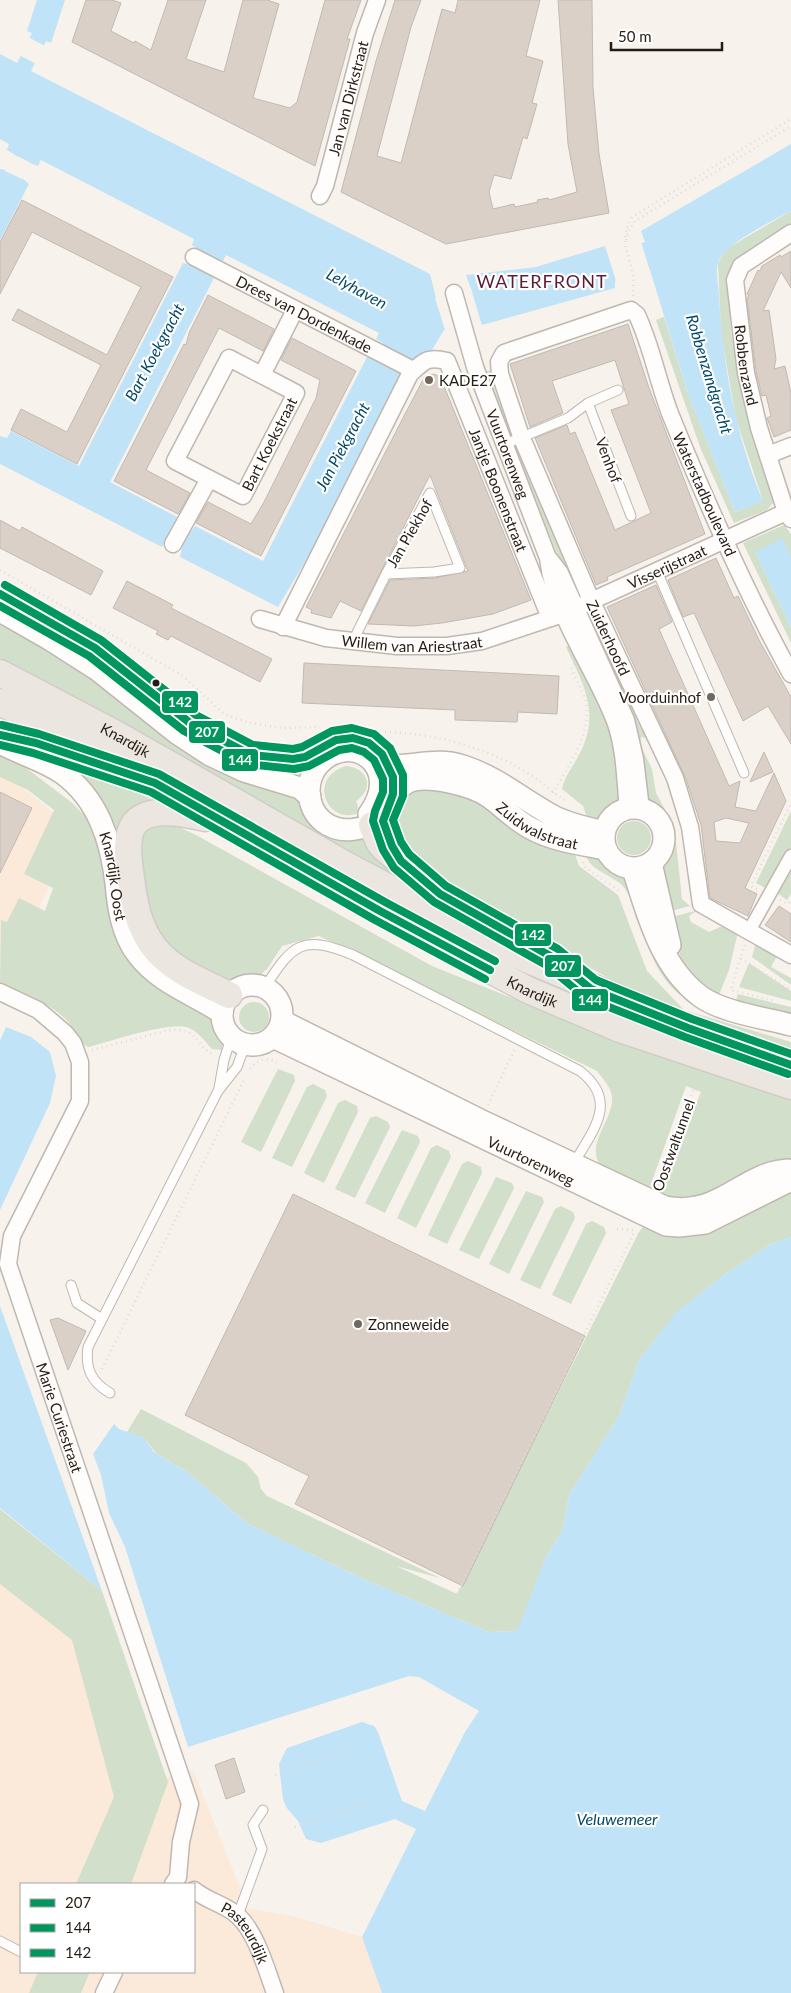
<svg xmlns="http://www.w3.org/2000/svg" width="791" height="1993" font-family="Lato,sans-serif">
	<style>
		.built { fill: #fbeada; fill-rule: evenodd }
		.green { fill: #d2dfca }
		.water { fill: #c0e3f7; fill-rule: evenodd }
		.pier { fill: #f7f2ec }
		.building { fill: #dad0c7; stroke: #c1bab3; fill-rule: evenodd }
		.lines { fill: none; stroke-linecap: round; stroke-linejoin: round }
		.service-casing { stroke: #bfb8b1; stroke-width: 11 }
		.pedestrian-casing { stroke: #bfb8b1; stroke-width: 15 }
		.minor-casing { stroke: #bfb8b1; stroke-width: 19 }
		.tertiary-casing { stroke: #bfb8b1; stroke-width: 24 }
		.primary-casing { stroke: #d0cdc9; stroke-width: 29 }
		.path { stroke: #dedcda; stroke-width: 2.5; stroke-dasharray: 1 4; stroke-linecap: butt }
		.service { stroke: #fefdfc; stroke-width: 9 }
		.pedestrian { stroke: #fefdfc; stroke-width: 12 }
		.minor { stroke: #fefdfc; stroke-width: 16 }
		.tertiary { stroke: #fefdfc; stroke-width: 21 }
		.primary { stroke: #ebe6df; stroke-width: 26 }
		.bus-1-casing { stroke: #fff; stroke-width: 11 }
		.bus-2-casing { stroke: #fff; stroke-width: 11 }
		.bus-3-casing { stroke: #fff; stroke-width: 11 }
		.bus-1 { stroke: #00965e; stroke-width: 8 }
		.bus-2 { stroke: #00965e; stroke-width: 8 }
		.bus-3 { stroke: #00965e; stroke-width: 8 }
		.poi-dot { fill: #6f6760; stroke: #fff; stroke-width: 2 }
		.bus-dot { fill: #261c14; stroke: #fff; stroke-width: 2 }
		.labels { text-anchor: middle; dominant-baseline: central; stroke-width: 4.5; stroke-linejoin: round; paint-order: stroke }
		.street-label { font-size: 15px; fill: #261c14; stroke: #fff }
		.poi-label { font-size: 15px; fill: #261c14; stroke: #fff; text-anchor: start }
		.water-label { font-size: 16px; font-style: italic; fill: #044a68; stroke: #fff }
		.quarter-label { font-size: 18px; letter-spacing: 1px; fill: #5d1b36; stroke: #fff }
		.line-badge { stroke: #fff; stroke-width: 2 }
		.badge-label { font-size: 14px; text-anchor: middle; font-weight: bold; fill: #fff }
	</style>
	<rect width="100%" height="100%" fill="#f7f2ec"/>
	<!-- built -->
	<path class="built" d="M0 770 74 829 0 998Z
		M0 1555 110 1631 158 1780 193 1770 248 1908 296 1917 362 1937 382 1993H0ZM21 1884H194V1972H21Z"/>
	<!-- green -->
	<path class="green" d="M791 211V225L742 257 729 294 731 333 740 377 773 496V503L767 510 734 523 700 447 656 320 664 317 688 394 735 512 763 501 736 419 721 333 718 263 726 249Z
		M492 370 494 373 489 376 576 589 572 590 483 372Z
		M784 525 791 534V558L755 552 791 628V643L743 543Z
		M0 615 300 798 368 833 510 944 74 697 0 658Z
		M597 632 642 731 648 730 652 739 641 737 640 744 652 769 656 793 669 817 676 843 682 899 690 906 667 912 659 865 670 844 669 831 660 813 647 800 591 634Z
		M573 643 614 737 621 799C613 810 603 823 588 820L583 806 562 789C565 775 575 764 581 751 600 711 583 684 566 647Z
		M16 742 89 769 151 799 153 802 121 845 179 983 107 821Z
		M0 751 5 752 71 802 94 825 108 865 211 1011 223 1038 222 1050 212 1049C205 1041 198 1032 189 1028 173 1020 108 1042 89 1047L81 1044C69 1009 32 997 0 983L1 920 7 922 19 898 45 911 53 888 24 874 54 810 28 790 0 777Z
		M346 766C368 768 375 788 356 801L360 812C329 828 305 778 346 766Z
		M442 785 573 849 579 866 618 895 647 971 684 1010 791 1042V1051L728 1034 628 989 542 941 460 892 411 852 394 832 391 816 397 802 413 787Z
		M791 811V847L767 889 756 883Z
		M617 838a17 17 0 1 1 34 0a17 17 0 1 1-34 0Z
		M150 825H174L196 835 432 966 552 1014 791 1098V1164L721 1196 657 1200 701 1092 686 1086 647 1195C635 1187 609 1176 601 1166 584 1145 614 1120 612 1097 611 1087 603 1079 597 1071L319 936 282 946 267 969 259 976 246 982 226 985 163 950 135 866 143 830Z
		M585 849 604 858 611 868 630 880 645 919 637 921C634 909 631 894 622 885 608 873 585 869 585 849Z
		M791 867V894L787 900 777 893Z
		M698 910 689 916 691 922 709 932 725 925 738 932 729 970 719 995 736 1001 738 994 791 1007V1019L706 992 683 966 669 918Z
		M647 925 689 1000C661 986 651 954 641 927Z
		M756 942 778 954 771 967 791 978V985L752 957Z
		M749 963 791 991V1001L739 987Z
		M239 1017a15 15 0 1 1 30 0a15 15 0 1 1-30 0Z
		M278 1069 294 1075 295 1081 261 1152 241 1142Z
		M313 1084 325 1090 327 1096 292 1167 272 1158 307 1087Z
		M345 1100 357 1106 358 1112 324 1183 304 1173 338 1103Z
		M376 1116 388 1122 390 1127 355 1198 335 1189 370 1118Z
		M402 1130 418 1136 420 1142 385 1213 365 1203Z
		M437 1145 449 1151 451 1157 416 1228 397 1218 431 1148Z
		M468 1161 481 1167 482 1173 447 1244 428 1235 462 1164Z
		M496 1177 512 1183 514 1188 479 1259 459 1250Z
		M791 1186V1237L769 1245 724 1275 678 1311 639 1360 619 1416 569 1495 563 1529 546 1557 518 1631 489 1632 366 1580 248 1524 187 1472 156 1453 144 1438 127 1432 141 1409 246 1463 258 1477 261 1489 267 1496 440 1578 396 1566 457 1594 639 1232 647 1222Z
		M526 1191 542 1197 544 1202 509 1274 489 1264Z
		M561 1206 573 1212 575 1218 540 1289 520 1280 555 1209Z
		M592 1221 604 1227 606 1233 571 1304 552 1295 586 1224Z
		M0 1509 102 1591 168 1782 131 1884H76L114 1797 72 1640 0 1584Z
		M38 1972H90L81 1993H29Z"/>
	<!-- water -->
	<path class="water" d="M37 0H65L51 43 46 41 31 71 430 274 436 298 471 289 466 275 536 267 605 246 607 253 645 242 641 231 791 144V211C773 221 723 244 718 263 715 272 719 287 719 297 723 366 736 437 763 501L735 512 688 394 650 270 615 281V288L482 325 480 319 444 330 278 607 180 557 182 548 165 540 162 547 0 464V436L7 438 11 431 79 466 183 263 191 265 199 250 192 245 194 239 41 160 38 166 30 163 22 178 29 184 0 240V169L6 170 14 154 7 150 9 144 0 139V54L17 63 32 33 27 31ZM226 255 379 333 376 339 383 343 375 359 367 357 263 561 195 526 190 533 175 525 177 517 110 482 214 278 206 273 214 258 223 261Z
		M783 538 791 558V628L755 552Z
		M6 1027 31 1037 50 1052 56 1076 50 1103 0 1210V1041Z
		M791 1237V1993H382L362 1937 416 1829 395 1819 321 1843 306 1839 298 1821 286 1807 283 1799 279 1764 287 1748 362 1722 374 1726 378 1732 402 1801 425 1811 465 1732 479 1711 419 1677 409 1676 188 1747 125 1547 109 1513 101 1475 93 1454 114 1424 119 1429 144 1438 154 1452 187 1472 248 1524 366 1580 489 1632 517 1631 546 1557 563 1529 569 1495 619 1416 639 1360 677 1311 724 1275 769 1245Z
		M0 1306 102 1591 0 1508Z"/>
	<!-- pier -->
	<path class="pier" d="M28 37 45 46 36 64 19 55Z
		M13 154 31 163 22 179 5 171Z
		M641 242 650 271 616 281 607 252Z
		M471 288 480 319 445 330 435 298Z"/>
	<!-- building -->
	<path class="building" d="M86 0H112L121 3 111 31 134 43 135 41 151 50 168 0H206L186 59 224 72 243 0H267L279 4 253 98 290 108 297 102 325 0H361L347 39H350L315 166 72 42Z
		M395 0H421L411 27 377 156 401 163 442 9 455 13 458 0H540L526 56 543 61 532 103 537 104 527 139 523 137 511 179 494 175 489 192 493 209 514 204 515 207 538 202 537 200 548 198 549 200 577 192 568 144 558 0H592L593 88 599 154 609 213 446 244 341 192 376 61Z
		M22 200 173 277 77 464 11 430 21 409 67 432 101 365 12 320 18 309 107 355 141 287 32 232 0 294V242Z
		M791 251V288L781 272 763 311 769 310 776 359 774 369 785 366 791 393V430L774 437 767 418 771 416 766 395 762 396 756 371 747 299 749 295 747 294 758 270 760 271 762 266 780 255 781 257Z
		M208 295 274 329 263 351 219 328 146 470 190 493 178 514 114 481 184 344 186 345 189 333Z
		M628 324 649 388 705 534 607 577 608 580 596 585 535 438 567 425 570 434 575 432 615 530 651 513 611 410 629 404 615 360 552 381 563 413 530 427 510 364Z
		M292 338 356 371 261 556 196 523 208 502 251 524 264 502 316 398 320 380 281 360Z
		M434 374 440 377 444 386 531 600 493 614 442 623 414 626 368 624 390 580 435 578 468 571 430 475 361 611 340 601 331 618 311 613 312 610 306 607 405 414 425 376Z
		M0 520 20 531 22 527 103 571 91 595 0 548Z
		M716 558 734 598 738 596 759 640 791 697V744L768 706 743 721 694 613 683 617 668 580Z
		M127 581 173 605 171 608 272 659 260 682 171 636 168 640 156 634 158 631 113 608Z
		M656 585 672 622 659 629 729 786 740 781 735 807 756 811 774 773 786 801 745 888 757 894 748 916 710 898 701 825 686 779 607 607ZM726 818 749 823 740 843 716 841 714 822Z
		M304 663 559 676 557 714 518 712 517 722 455 720V710L302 703Z
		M764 752 773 772 750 782 756 769Z
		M0 792 32 808 0 873Z
		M779 906 791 914V942L765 925Z
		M293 1194 585 1336 463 1586 295 1504 309 1476 185 1415Z
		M58 1318 86 1331 68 1370 50 1320Z
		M234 1758 245 1792 226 1799 215 1765Z"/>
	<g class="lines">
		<defs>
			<path id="service" d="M588 403 631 516
				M505 444 568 418 588 403 618 390
				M657 571 744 773
				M353 641 386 574 430 493 460 568 434 572 386 574
				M265 987C293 944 302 934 353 955L580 1071C620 1102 592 1131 573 1165
				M219 1088 224 1060 231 1038
				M71 1285 77 1303 102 1319
				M110 1393C91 1382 85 1368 88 1347L218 1091 237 1067 245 1045
				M238 1915 262 1849 253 1825 263 1810
				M0 1941 21 1952"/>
			<path id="pedestrian" d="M749 931 791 856"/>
			<g id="minor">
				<path id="s1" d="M320 196 325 186 365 33 377 0"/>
				<path id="s2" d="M791 233 741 266 735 280 746 373 759 428 786 512 791 519"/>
				<path id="s3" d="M194 257 413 370"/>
				<path id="s4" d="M454 293 475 367 548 558C555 618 594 666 615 721 625 748 625 780 628 809"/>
				<path d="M229 358 296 393 243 496 175 461Z"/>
				<path d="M262 375 295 310"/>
				<path d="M768 455 791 446"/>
				<path d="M173 544 209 479"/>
				<path d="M550 560 560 573 626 720 635 759 641 809"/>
				<path id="s5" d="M260 619 326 638 397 646H447L482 641 563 614 786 512"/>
				<path id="s6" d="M283 627 410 374C424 361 427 356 447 361L550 618"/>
				<path id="s7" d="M791 674C745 591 707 504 671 416 658 383 652 347 637 315L631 310 504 353 499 362 500 374 521 436 591 600 675 778 690 827 701 904 791 955"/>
				<path id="s8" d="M0 992 38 1010 65 1033 73 1043 80 1062V1101L12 1236 8 1264 190 1804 181 1842 178 1877 173 1884"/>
				<path id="s9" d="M194 1890C207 1901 227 1905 238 1916 256 1932 267 1971 275 1993"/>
				<path d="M104 1993 114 1972"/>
			</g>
			<g id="tertiary">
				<path d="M0 594 95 648 164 703 217 741 263 760"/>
				<path d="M0 611 49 639 99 671 178 734 210 755 244 771 300 788 310 797"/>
				<path id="s10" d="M0 743C20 754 43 760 62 773 98 799 111 840 116 883 118 907 122 935 138 955 159 983 194 994 222 1013"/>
				<path d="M251 755C268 756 288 761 304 757 315 754 322 744 334 741 363 732 394 754 394 785 393 840 311 847 309 791 309 781 313 771 319 764 351 730 404 766 369 814L372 825"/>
				<path d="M376 765C406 770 434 756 463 766 497 777 522 799 553 816 568 824 587 828 604 832"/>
				<path id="s11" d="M393 794C397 789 402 785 408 782 427 774 472 785 489 797 503 807 516 821 532 829 555 841 580 844 605 849"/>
				<circle cx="634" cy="838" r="30"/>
				<path d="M651 863 670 945"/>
				<path d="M633 869C647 913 660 966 700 996 721 1012 765 1018 791 1025"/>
				<circle cx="252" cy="1015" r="30"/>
				<path d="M282 1021 480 1120 665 1207C720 1218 741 1173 788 1170"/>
				<path id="s12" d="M273 1037 666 1225 679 1226 705 1223 791 1180"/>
			</g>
			<g id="primary">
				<path id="s13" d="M0 673 116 734 346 865 508 951 688 1028 791 1065"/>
				<path id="s14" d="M0 702 155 783 380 911 528 990 620 1029 791 1086"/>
				<path d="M0 735 36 743 83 760"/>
				<path d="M205 818C184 813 138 803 130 833 126 847 129 864 131 878 134 903 138 925 153 946 172 971 203 982 229 995"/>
				<path d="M372 825 379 842 385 849 440 894 526 942"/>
			</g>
		</defs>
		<!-- service casing -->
		<use href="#service" class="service-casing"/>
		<!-- pedestrian casing -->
		<use href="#pedestrian" class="pedestrian-casing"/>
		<!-- minor casing -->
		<use href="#minor" class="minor-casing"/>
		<!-- tertiary casing -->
		<use href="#tertiary" class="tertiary-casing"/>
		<!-- primary casing -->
		<use href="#primary" class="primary-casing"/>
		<!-- path -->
		<path class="path" d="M626 240 629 230 635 221 791 126
			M633 296C633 290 634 282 633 276 629 250 618 243 632 217L791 119
			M0 570 183 676 224 714 247 722 281 728 320 727
			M385 732C438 734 486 747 531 775 543 783 553 793 565 800
			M553 793C568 766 594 732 585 699 582 689 575 678 571 667
			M583 862 586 868 621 892
			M757 889 751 886 791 803
			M780 900 788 904 791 900
			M745 945 740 958 791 990
			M740 958 731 990 775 1001
			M92 1050 169 1030C200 1028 192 1043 214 1055
			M250 1069C258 1059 266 1057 277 1062
			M488 1105 515 1049
			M658 1185 694 1088
			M617 1229 633 1230
			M102 1369 245 1078
			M457 1594 635 1231
			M275 1775 362 1747
			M295 1827 377 1799"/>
		<!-- service -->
		<use href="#service" class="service"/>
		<!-- pedestrian -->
		<use href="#pedestrian" class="pedestrian"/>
		<!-- minor -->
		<use href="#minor" class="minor"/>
		<!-- tertiary -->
		<use href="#tertiary" class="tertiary"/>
		<!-- primary -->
		<use href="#primary" class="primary"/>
		<defs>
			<path id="bus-1" d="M0 594 95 648 190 723 251 755 293 759 305 757 336 740 353 738 369 743 382 754 393 777V794L383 821 392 846 401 861 440 894 552 957 591 989 688 1028 791 1065
				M0 735 36 743 155 783 380 911 490 970"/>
			<path id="bus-2" d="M0 606 89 656 184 731 247 764 294 769 309 766 339 750 352 748 364 752 374 760 383 779V792L375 811 373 821 383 850 394 868 434 902 546 965 586 998 685 1037 788 1074
				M0 745 33 753 151 792 375 920 485 979"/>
			<path id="bus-3" d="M5 585 101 640 196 715 253 745 293 749 302 747 332 731 352 728 374 734 390 748 403 775V796L393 820 401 842 409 854 446 886 558 949 596 980 692 1019 791 1054
				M2 725 39 734 159 774 385 902 495 961"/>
		</defs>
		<!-- bus-1 casing -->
		<use href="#bus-1" class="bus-1-casing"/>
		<!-- bus-2 casing -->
		<use href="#bus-2" class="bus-2-casing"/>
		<!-- bus-3 casing -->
		<use href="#bus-3" class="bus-3-casing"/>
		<!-- bus-1 -->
		<use href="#bus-1" class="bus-1"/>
		<!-- bus-2 -->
		<use href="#bus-2" class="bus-2"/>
		<!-- bus-3 -->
		<use href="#bus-3" class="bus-3"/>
	</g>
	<!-- markers -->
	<g class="poi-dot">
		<circle cx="429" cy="380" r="5"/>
		<circle cx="711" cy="697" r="5"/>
		<circle cx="358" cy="1324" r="5"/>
	</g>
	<circle class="bus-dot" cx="156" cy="683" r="4.5"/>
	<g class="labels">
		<!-- street labels -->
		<g class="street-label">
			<text stroke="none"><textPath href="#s1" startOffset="102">Jan van Dirkstraat</textPath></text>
			<text stroke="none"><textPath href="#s3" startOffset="124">Drees van Dordenkade</textPath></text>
			<text stroke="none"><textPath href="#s2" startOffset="161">Robbenzand</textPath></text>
			<text transform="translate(269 444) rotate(-63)">Bart Koekstraat</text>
			<text stroke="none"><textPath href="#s4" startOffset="170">Vuurtorenweg</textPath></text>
			<text transform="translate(609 460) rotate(69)">Venhof</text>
			<text stroke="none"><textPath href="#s6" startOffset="464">Jantje Boonenstraat</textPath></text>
			<text transform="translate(705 494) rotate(66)">Waterstadboulevard</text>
			<text transform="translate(409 533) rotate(-60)">Jan Piekhof</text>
			<text stroke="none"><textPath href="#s5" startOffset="425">Visserijstraat</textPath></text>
			<text stroke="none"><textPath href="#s7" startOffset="841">Zuiderhoofd</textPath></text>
			<text stroke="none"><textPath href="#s5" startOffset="155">Willem van Ariestraat</textPath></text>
			<text stroke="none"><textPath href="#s13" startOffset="142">Knardijk</textPath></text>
			<text stroke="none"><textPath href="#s11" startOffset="161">Zuidwalstraat</textPath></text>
			<text stroke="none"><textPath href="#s10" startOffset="188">Knardijk Oost</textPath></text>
			<text stroke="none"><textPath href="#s14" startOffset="606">Knardijk</textPath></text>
			<text transform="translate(673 1145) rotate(-70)">Oostwaltunnel</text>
			<text stroke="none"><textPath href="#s12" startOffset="286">Vuurtorenweg</textPath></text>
			<text stroke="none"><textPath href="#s8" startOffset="491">Marie Curiestraat</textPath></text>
			<text stroke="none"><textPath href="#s9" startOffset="69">Pasteurdijk</textPath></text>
		</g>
		<!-- poi labels -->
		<g class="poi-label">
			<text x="439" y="380">KADE27</text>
			<text x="701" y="697" text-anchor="end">Voorduinhof</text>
			<text x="368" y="1324">Zonneweide</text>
		</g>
		<!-- water labels -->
		<g class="water-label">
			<text transform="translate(357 288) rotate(29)">Lelyhaven</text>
			<text transform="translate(154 352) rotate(-62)">Bart Koekgracht</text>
			<text transform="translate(710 374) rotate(73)">Robbenzandgracht</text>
			<text transform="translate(342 446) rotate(-62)">Jan Piekgracht</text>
			<text x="617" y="1818">Veluwemeer</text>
		</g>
		<!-- quarter labels -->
		<g class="quarter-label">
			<text x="542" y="281">WATERFRONT</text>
		</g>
	</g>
	<g class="line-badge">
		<rect x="161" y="690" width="38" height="24" rx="5" fill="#00965e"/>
		<rect x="188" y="720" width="38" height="24" rx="5" fill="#00965e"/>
		<rect x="221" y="748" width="38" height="24" rx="5" fill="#00965e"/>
		<rect x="514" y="923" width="38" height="24" rx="5" fill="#00965e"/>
		<rect x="544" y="954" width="38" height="24" rx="5" fill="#00965e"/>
		<rect x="571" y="988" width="38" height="24" rx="5" fill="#00965e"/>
	</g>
	<g class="badge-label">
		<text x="180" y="707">142</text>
		<text x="207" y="737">207</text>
		<text x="240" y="765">144</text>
		<text x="533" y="940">142</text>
		<text x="563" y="971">207</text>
		<text x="590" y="1005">144</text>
	</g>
	<!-- legend -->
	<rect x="20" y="1883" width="175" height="90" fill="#ffffff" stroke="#a8a4a1"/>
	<rect x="30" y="1899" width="25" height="8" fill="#00965e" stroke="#a8a4a1"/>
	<text x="65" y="1908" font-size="15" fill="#261c14">207</text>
	<rect x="30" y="1924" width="25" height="8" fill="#00965e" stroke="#a8a4a1"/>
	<text x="65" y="1933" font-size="15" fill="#261c14">144</text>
	<rect x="30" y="1949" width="25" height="8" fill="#00965e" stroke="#a8a4a1"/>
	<text x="65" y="1958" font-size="15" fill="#261c14">142</text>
	<!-- scale -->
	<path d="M611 42v8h111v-8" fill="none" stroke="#261c14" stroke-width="2.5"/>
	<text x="618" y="42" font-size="15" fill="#261c14" stroke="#ffffff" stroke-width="4" paint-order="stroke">50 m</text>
</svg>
